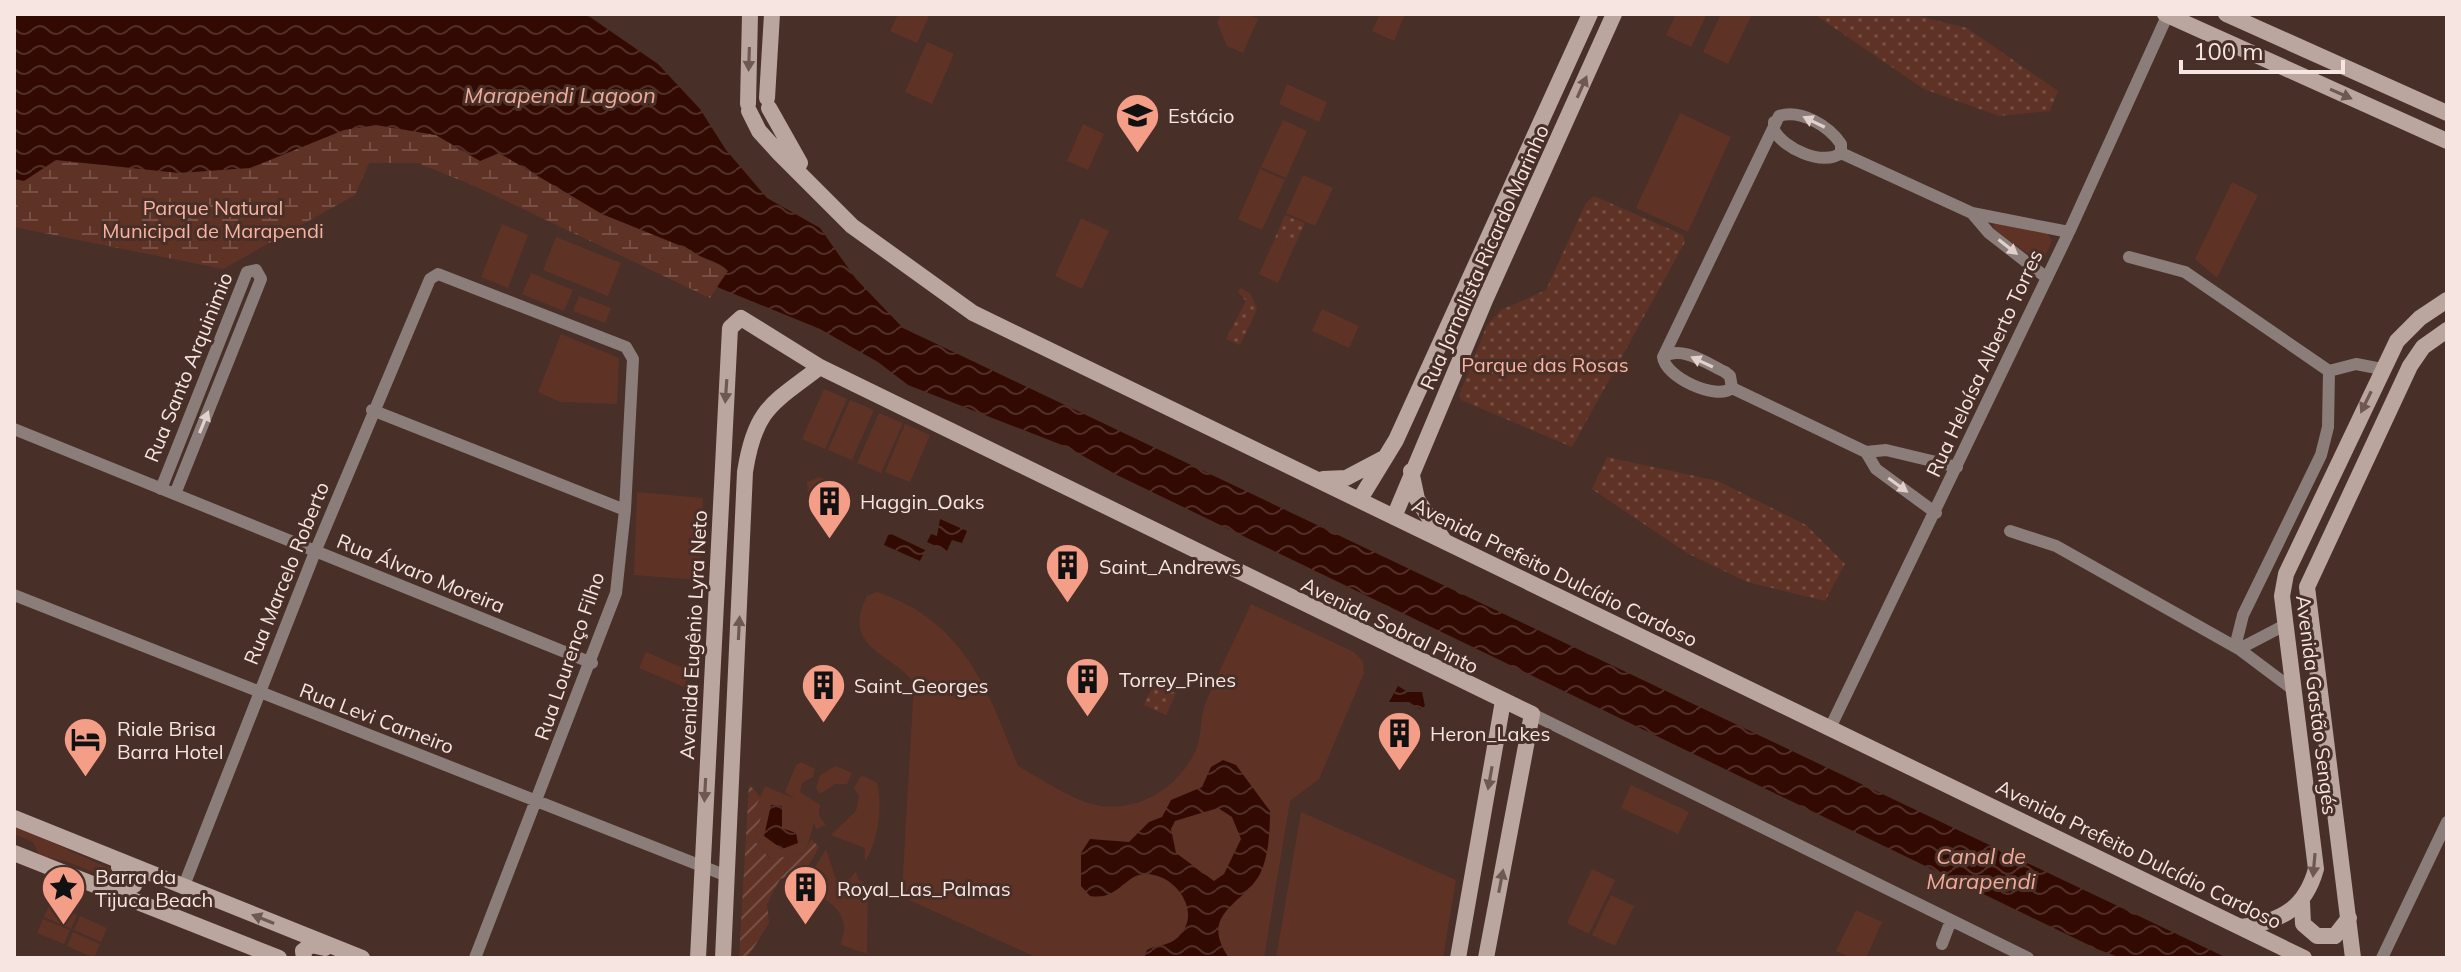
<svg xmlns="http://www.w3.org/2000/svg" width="2461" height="972" font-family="Mulish,sans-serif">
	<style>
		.grass { fill: #5f3226 }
		.wetland { fill: url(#wetland-marsh) }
		.park { fill: url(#park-dots) }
		.garden { fill: url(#garden-furrows) }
		.water { fill: url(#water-waves); fill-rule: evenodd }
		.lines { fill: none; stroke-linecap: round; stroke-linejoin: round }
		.street { stroke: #8b7d7a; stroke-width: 12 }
		.secondary { stroke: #baa59f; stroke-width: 16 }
		.oneway { fill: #705852 }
		.oneway2 { fill: #e1d0cc }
		.labels { text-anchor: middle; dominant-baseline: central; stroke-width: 6; stroke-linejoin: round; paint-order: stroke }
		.poi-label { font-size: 20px; fill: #f6e5e1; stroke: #482f28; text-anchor: start }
		.park-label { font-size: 20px; fill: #f9b3a0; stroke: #482f28 }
		.street-label { font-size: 20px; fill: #f6e5e1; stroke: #482f28 }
		.water-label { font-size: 22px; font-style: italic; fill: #f0ab98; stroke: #482f28 }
	</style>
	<defs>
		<pattern id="wetland-marsh" width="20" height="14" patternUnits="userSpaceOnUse" patternTransform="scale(2)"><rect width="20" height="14" fill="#5f3226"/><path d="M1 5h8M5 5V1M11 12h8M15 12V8" fill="none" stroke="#775045"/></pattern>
		<pattern id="park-dots" width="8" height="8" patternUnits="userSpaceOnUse" patternTransform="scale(2)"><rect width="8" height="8" fill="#5f3226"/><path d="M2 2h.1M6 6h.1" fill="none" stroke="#775045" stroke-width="1.8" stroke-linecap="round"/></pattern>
		<pattern id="garden-furrows" width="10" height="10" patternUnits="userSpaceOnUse" patternTransform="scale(2)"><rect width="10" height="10" fill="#5f3226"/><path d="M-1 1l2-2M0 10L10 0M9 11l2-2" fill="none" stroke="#775045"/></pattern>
		<pattern id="water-waves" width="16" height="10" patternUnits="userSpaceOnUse" patternTransform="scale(2)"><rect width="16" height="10" fill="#330a02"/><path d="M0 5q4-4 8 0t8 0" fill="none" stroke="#512e27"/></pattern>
	</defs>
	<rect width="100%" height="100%" fill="#482f28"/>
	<!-- grass -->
	<path class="grass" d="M898 14H930L917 43 890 31Z
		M1221 14H1247L1258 19 1243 53 1227 46 1217 22Z
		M1380 14H1405L1394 41 1372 31Z
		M1676 14H1707L1691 47 1666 35Z
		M1721 14H1752L1728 64 1703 52Z
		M927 42 954 54 932 104 905 92Z
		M1287 84 1327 102 1319 122 1279 104Z
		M1680 113 1731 137 1688 232 1636 208Z
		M1283 120 1307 131 1286 178 1261 167Z
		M1083 124 1104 134 1088 170 1067 161Z
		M1260 169 1285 180 1262 230 1238 219Z
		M1303 175 1333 188 1315 226 1286 213Z
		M2232 182 2258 195 2217 278 2195 259Z
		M1081 218 1109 231 1082 289 1055 276Z
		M1994 221 2047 233 2052 240 2045 257 2037 260 1993 230Z
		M502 224 528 235 508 288 481 277Z
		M556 237 621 263 608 296 543 270Z
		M1275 238 1294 247 1278 283 1259 274Z
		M531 273 573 290 564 311 522 294Z
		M579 296 611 308 605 323 573 311Z
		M1322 309 1359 326 1349 348 1312 331Z
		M561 334 619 358 617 404 560 402 538 392Z
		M824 389 847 399 825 449 802 439Z
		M850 400 874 410 852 460 828 450Z
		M879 413 903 423 881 473 857 463Z
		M905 424 930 435 910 482 885 472Z
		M637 492 703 498 700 580 634 575Z
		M877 592C964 621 987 688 1018 766 1040 778 1064 795 1088 803 1133 817 1180 789 1197 747 1202 733 1200 718 1205 705 1218 671 1236 638 1251 604L1354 652 1363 662 1364 673 1319 779 1290 801 1264 958H1038L909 900 902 890 914 683C893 653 840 649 867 596Z
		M646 652 690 671 684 687 639 668Z
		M801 762 815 769 813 777 802 783 800 792 820 805 819 816 826 825 816 829 814 823 805 854 771 859 754 840 761 817 755 809 765 786 795 799 785 792 796 765Z
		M836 766 852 773 847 784H835L820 794 816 788 820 775Z
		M864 776 877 783C883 804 878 844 865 861V848L831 835 856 811 859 796 854 788 860 777Z
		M1631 785 1689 812 1678 834 1621 808Z
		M1301 812 1456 880 1443 958H1276Z
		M14 826C52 841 86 860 125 874L126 881 121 883 65 861 40 856 33 842 14 834Z
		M826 849 836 879H850L856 871 858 879 868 885 867 954 841 945C841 938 845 933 844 926 841 902 817 899 805 882L814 877V869Z
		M1592 869 1615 880 1589 934 1567 923Z
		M1611 895 1634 906 1615 946 1592 935Z
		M50 903 77 915 71 929 44 917Z
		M1856 910 1882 922 1866 958H1851L1836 951Z
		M80 916 107 928 101 942 74 930Z
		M43 919 70 930 64 944 37 933Z
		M73 932 100 944 94 958 67 946Z"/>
	<!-- wetland -->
	<path class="wetland" d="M376 125 436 135 480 161 499 153 602 214 691 250C703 260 717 261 728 271L710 298 477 187 418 163H369L355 195 223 269 14 227V179L24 180 56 160 179 173 303 145 344 130Z"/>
	<!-- park -->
	<path class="park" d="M1814 14H1911L1967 28 2058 91 2050 111 1999 116 1924 89Z
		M1594 196 1683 235 1685 242 1572 447 1461 400 1459 395 1487 325 1501 310 1546 290 1586 203Z
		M1285 215 1305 223 1294 247 1275 238Z
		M1240 288 1250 293 1257 309 1240 345 1226 339 1246 301 1238 292Z
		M1607 457 1718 481 1806 525 1845 564 1825 601 1747 582 1687 553 1592 489Z
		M819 477 834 483 833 496 823 491 819 499 808 494 807 482Z
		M1154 683 1176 693 1166 715 1144 705Z"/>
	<!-- garden -->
	<path class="garden" d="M749 784 760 797 755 809 761 817 754 840 770 859 804 854 811 839 819 847 806 870 780 879 767 904 769 923 747 958H739Z"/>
	<!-- water -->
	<path class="water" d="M14 14H582L590 17 658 64 700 109 726 150 767 198 820 228 856 279 903 328 2227 958H2121L2097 949 1117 475 1067 447 908 385 878 362 820 329 717 287 728 271C718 260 702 260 691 250L602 214 499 153 480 161 436 135 376 125 344 130 250 168 179 173 56 160 24 181 14 179Z
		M940 519 967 531 962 543 952 540 947 551 927 542 931 534 937 536Z
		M889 533 925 550 920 561 884 545Z
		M1398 686 1408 692H1422L1425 706 1420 709 1409 702H1389Z
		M1223 760 1236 765 1270 811C1270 830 1269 856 1260 874 1243 905 1198 913 1229 958H1144L1147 950C1159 944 1171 946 1180 935 1202 911 1175 874 1146 874 1124 874 1119 901 1090 896L1081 886V853L1090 839 1129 842 1149 822 1162 817 1171 800 1202 787 1211 767ZM1218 808 1232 817 1241 839 1224 874 1214 881 1176 853 1171 829 1175 821Z
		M771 805 782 806V828L796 833 798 843 782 849 764 836Z"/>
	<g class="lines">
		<!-- street -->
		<path class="street" d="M1774 122V130C1783 148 1823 167 1841 153
			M1841 153 1972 213 2069 232
			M1972 213 1989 233 2047 278
			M2129 257 2185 272 2329 371 2356 364 2382 369
			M1663 357 1779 116C1801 109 1829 126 1841 144V153
			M1663 357C1682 345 1706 363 1725 372L1730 376 1732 388
			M1663 357C1665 377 1716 401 1732 388
			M1732 388 1866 452 1876 469 1936 513
			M372 410 625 510
			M14 429 592 663
			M1866 452 1886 450 1957 467
			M161 489 247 272 256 270 261 279 175 494
			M2010 531 2056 546 2239 649 2295 691
			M14 595 727 876
			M2235 647 2243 615 2321 455 2328 427 2329 371
			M2239 649 2285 625
			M1532 714 2028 958
			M1831 726 2069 232 2168 14
			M183 888 315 552 430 279 438 274 626 347 633 359 625 510 616 593 475 958
			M1942 944 1951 920
			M2382 958 2447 822"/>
		<!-- secondary -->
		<path class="secondary" d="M2165 14 2447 141
			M2226 14 2447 113
			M767 98 772 14
			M748 104 750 14
			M769 108 800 163
			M749 111 759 131 779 153 852 226 973 313 2304 958
			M1411 471 1417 499 1443 539
			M1323 479 1346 478 1382 459
			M1360 499 1396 440 1590 14
			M1394 517 1486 298 1614 14
			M14 818 362 958
			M14 853 279 958
			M109 885 127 889 134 885 132 875 119 867
			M2302 902 2303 924 2317 936H2335L2349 918
			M2241 927C2280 922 2305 909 2316 869L2282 596 2286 574 2397 341 2420 318 2447 300
			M304 958 303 951 311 945 325 948
			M698 958 730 328 741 318 820 367 1532 714 1486 958
			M723 958 745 472C755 408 772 404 820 367
			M1458 958 1503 701
			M2353 958 2307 587 2410 366 2423 347 2447 330"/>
	</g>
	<!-- one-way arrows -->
	<defs><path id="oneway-solid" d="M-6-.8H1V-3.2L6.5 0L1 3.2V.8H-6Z" transform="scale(2)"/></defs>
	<g class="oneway">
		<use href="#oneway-solid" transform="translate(749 59) rotate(92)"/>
		<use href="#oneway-solid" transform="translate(1582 87) rotate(-66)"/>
		<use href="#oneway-solid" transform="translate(2341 94) rotate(24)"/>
		<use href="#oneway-solid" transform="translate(726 391) rotate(94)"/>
		<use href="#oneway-solid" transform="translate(2366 402) rotate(116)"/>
		<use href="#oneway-solid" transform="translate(739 628) rotate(-87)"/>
		<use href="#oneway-solid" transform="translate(1490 778) rotate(100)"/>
		<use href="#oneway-solid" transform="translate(705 790) rotate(93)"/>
		<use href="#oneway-solid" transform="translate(2314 865) rotate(95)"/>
		<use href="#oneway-solid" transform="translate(1501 881) rotate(-79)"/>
		<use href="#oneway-solid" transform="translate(263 919) rotate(-158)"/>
	</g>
	<g class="oneway2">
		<use href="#oneway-solid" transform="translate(1814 122) rotate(-154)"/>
		<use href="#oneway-solid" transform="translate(2008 247) rotate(38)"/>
		<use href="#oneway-solid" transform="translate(1702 362) rotate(-155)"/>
		<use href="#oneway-solid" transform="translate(204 422) rotate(-68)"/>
		<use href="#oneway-solid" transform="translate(1898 485) rotate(36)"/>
	</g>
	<!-- icons -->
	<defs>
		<symbol id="university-pin" viewBox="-11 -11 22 30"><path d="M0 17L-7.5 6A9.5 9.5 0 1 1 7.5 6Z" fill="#f49e87" stroke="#482f28"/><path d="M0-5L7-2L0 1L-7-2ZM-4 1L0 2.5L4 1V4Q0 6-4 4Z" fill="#111"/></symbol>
		<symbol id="building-pin" viewBox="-11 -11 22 30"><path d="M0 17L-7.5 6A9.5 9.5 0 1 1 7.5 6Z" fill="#f49e87" stroke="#482f28"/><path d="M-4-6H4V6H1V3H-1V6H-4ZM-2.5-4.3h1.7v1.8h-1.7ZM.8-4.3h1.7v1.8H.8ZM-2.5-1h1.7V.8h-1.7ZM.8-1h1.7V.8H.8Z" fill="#111"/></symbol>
		<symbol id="hotel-pin" viewBox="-11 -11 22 30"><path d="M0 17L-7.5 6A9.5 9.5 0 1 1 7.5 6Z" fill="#f49e87" stroke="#482f28"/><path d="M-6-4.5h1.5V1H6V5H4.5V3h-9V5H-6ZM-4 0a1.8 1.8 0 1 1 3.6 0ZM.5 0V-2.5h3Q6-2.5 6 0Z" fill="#111"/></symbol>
		<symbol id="sight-pin" viewBox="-11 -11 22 30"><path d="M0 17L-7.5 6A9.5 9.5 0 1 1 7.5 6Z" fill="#f49e87" stroke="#482f28"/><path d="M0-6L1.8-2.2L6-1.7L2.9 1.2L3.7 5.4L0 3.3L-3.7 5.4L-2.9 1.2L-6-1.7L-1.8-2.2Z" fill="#111"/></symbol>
	</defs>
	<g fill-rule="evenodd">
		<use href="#university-pin" x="1112" y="90" width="51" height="69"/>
		<use href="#building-pin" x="804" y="476" width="51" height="69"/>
		<use href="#building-pin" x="1042" y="540" width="51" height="69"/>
		<use href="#building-pin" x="1062" y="654" width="51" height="69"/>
		<use href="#building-pin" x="798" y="660" width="51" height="69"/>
		<use href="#building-pin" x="1374" y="708" width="51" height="69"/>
		<use href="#hotel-pin" x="60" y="714" width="51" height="69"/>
		<use href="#sight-pin" x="38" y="862" width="51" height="69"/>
		<use href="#building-pin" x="780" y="862" width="51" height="69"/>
	</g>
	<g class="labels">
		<!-- poi labels -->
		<g class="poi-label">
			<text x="1168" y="115">Estácio</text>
			<text x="860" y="501">Haggin_Oaks</text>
			<text x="1099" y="566">Saint_Andrews</text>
			<text x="1119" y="679">Torrey_Pines</text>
			<text x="854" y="685">Saint_Georges</text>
			<text x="117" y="728">Riale Brisa<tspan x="117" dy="23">Barra Hotel</tspan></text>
			<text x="1430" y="733">Heron_Lakes</text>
			<text x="95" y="876">Barra da<tspan x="95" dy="23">Tijuca Beach</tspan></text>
			<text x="837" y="888">Royal_Las_Palmas</text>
		</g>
		<!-- park labels -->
		<g class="park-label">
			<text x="213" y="207">Parque Natural<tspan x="213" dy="23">Municipal de Marapendi</tspan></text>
			<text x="1545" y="364">Parque das Rosas</text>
		</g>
		<!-- street labels -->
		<g class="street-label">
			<text transform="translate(1484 257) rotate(-66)">Rua Jornalista Ricardo Marinho</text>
			<text transform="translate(1984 363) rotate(-65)">Rua Heloísa Alberto Torres</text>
			<text transform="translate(188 367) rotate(-68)">Rua Santo Arquinimio</text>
			<text transform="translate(1555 572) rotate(26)">Avenida Prefeito Dulcídio Cardoso</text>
			<text transform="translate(286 573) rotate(-68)">Rua Marcelo Roberto</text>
			<text transform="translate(421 573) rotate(22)">Rua Álvaro Moreira</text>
			<text transform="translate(1390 625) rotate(26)">Avenida Sobral Pinto</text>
			<text transform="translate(693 635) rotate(-87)">Avenida Eugênio Lyra Neto</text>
			<text transform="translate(569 656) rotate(-71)">Rua Lourenço Filho</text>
			<text transform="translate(2317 705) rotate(83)">Avenida Gastão Sengés</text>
			<text transform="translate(377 718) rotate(21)">Rua Levi Carneiro</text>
			<text transform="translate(2139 854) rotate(26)">Avenida Prefeito Dulcídio Cardoso</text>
		</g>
		<!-- water labels -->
		<g class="water-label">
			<text x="560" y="95">Marapendi Lagoon</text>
			<text x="1981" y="856">Canal de<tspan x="1981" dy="25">Marapendi</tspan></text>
		</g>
	</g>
	<!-- border -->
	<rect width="2461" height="972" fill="none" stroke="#f6e5e1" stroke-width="32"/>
	<!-- scale -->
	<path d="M2181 60v12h162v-12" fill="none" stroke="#f6e5e1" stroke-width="4"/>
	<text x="2193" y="60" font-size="24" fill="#f6e5e1" stroke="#482f28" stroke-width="6" paint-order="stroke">100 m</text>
</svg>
